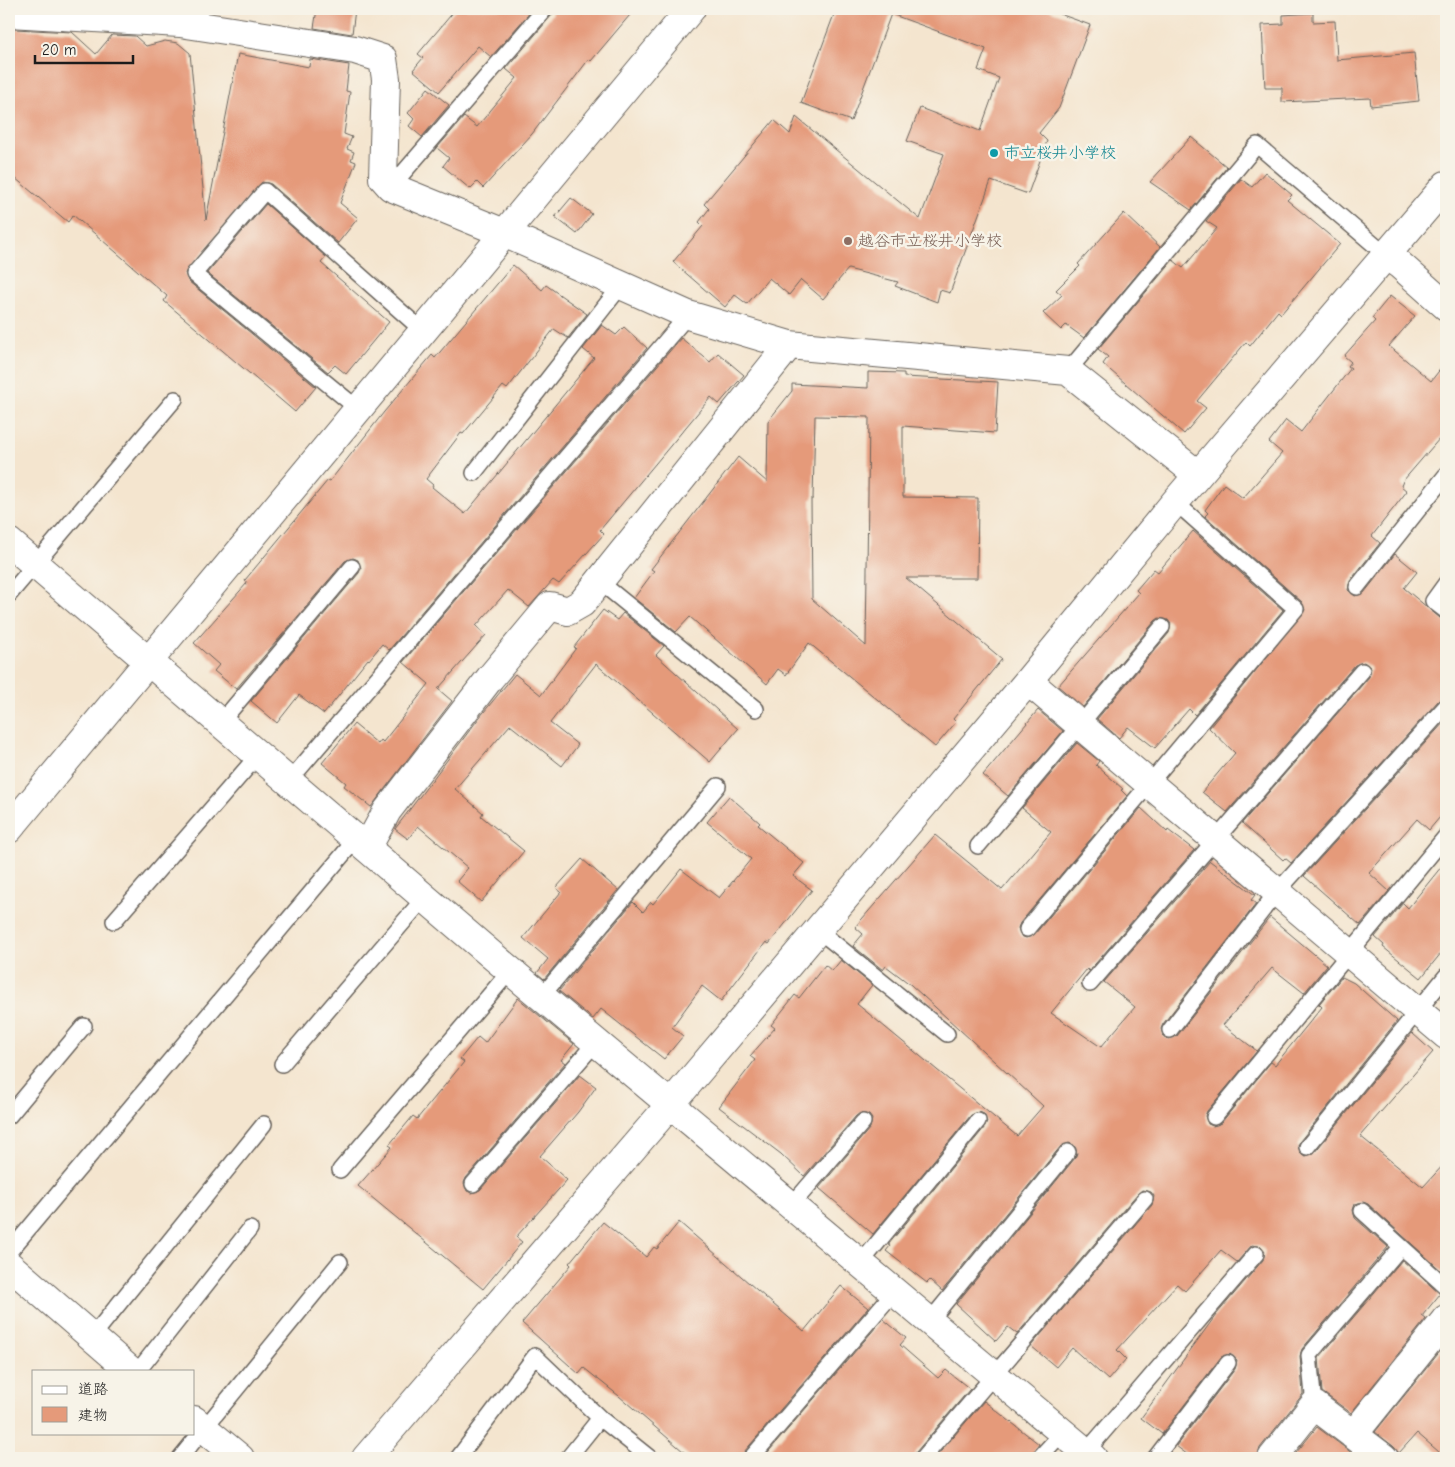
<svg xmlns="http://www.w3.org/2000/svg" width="1455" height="1467" font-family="'Comic Neue','Klee One',sans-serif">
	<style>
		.building { fill: #e59a7a; fill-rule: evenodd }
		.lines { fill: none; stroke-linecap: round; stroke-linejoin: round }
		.lane-casing { stroke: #68625b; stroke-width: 18 }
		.street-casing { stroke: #68625b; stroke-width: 30 }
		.lane { stroke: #fff; stroke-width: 15 }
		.street { stroke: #fff; stroke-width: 28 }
		.culture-dot { fill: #0f9aa8; stroke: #f7f3e8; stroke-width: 2 }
		.education-dot { fill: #8d6e63; stroke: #f7f3e8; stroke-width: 2 }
		.labels { text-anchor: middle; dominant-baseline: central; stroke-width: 5; stroke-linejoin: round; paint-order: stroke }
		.culture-label { font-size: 16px; fill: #0d838f; stroke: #f7f3e8; text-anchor: start }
		.education-label { font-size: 16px; fill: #785e54; stroke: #f7f3e8; text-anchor: start }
	</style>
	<rect width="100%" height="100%" fill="#f7f3e8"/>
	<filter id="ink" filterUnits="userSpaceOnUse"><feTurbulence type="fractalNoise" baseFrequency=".02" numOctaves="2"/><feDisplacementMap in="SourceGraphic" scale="10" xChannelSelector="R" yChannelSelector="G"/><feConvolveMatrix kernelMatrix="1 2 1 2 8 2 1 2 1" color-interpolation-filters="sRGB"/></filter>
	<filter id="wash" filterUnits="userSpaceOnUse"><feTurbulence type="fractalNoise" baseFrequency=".0096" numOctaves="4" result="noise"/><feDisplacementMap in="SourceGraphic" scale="20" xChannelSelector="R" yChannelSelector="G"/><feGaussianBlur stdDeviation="1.12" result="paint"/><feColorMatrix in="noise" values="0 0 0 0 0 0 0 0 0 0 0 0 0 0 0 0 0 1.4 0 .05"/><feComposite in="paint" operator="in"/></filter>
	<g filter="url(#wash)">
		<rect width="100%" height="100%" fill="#f4e5cf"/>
		<g id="blocks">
			<!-- building -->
			<path class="building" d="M317 9H355L352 34 314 28Z
				M456 9H533L491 57 478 46 439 92 413 70 423 58 418 54Z
				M554 9H635L591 61 589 59 532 134 483 188 477 182 470 189 443 166 449 158 437 148 464 117 477 127 517 78 506 69 552 15Z
				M836 9H1046L1090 25 1059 108 1039 133 1047 141 1028 194 991 181 950 293 940 290 937 302 895 286 898 282 848 269 823 299 801 280 789 295 769 278 747 304 735 295 725 307 673 262 703 226 699 222 709 209 704 204 774 120 790 134 796 117 920 219 944 154 907 141 920 108 980 131 999 78 978 70 986 49 891 14 851 121 801 103Z
				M1313 13V22L1335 21 1337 60 1414 53 1419 101 1371 106 1370 98 1282 102V88H1265L1262 25 1283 24V15Z
				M15 29 72 32 96 54 112 35 135 36 146 46 165 41 178 43 190 53 206 220 238 54 309 67 310 59 349 65 346 91 350 92 344 134 352 137 347 149 354 152 351 160 356 162 340 203 358 218 338 243 271 184 262 182 185 273 188 281 316 387 295 412 164 301 167 296 73 215 68 222 9 173V37Z
				M428 88 449 105 422 137 409 126 414 119 408 113Z
				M1191 137 1227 167 1191 210 1150 182Z
				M1265 172 1292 195 1287 200 1340 244 1281 314 1278 311 1250 346 1246 342 1197 401 1206 408 1184 434 1103 364 1108 357 1098 349 1173 260 1183 268 1217 228 1206 221 1241 179 1252 187Z
				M571 198 592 214 577 234 555 217Z
				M266 204 326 257 321 263 389 322 346 374 335 365 328 372 207 273Z
				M1124 213 1160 247 1084 338 1066 325 1061 330 1043 313 1062 295 1056 290 1080 266 1078 264Z
				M513 265 542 290 546 285 587 314 568 338 554 329 507 389 503 386 463 434 461 433 426 479 433 485 432 487 465 514 594 358 583 349 602 325 616 335 624 327 647 348 389 650 382 644 369 660 368 659 324 714 299 695 277 723 251 701 359 573 361 568 358 560 353 558 345 561 236 689 214 671 219 665 194 643 247 583 245 580 328 480 330 481 384 412 432 355 435 358Z
				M1390 296 1415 316 1389 346 1431 381 1446 362V431L1403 481 1401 486 1407 491 1372 536 1380 543 1350 581 1348 590 1355 596 1364 593 1395 554 1417 572 1404 588 1446 623V697L1439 700 1291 863 1285 858 1283 860 1242 823 1369 677 1371 668 1364 662 1355 665 1227 812 1202 792 1235 753 1209 728 1305 610 1302 602 1205 516 1208 513 1205 510 1224 484 1243 498 1282 453 1269 442 1286 420 1301 432 1351 368 1348 366 1351 362 1344 356 1375 321 1372 318Z
				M681 338 710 362 718 353 744 375 719 404 711 397 600 530 604 534 559 584 553 580 529 607 508 590 476 626 486 635 438 689 452 701 371 807 344 786 346 783 322 763 354 724 378 744 381 740 383 742 429 684 403 662Z
				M868 372 904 373V377L998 382 995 433 903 426V497L978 498 977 578H906L1002 659 953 719 956 722 935 747 809 643 786 675 778 669 767 684 690 617 676 632 634 598 654 571 651 569 738 457 767 482 768 421 792 391V384L868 388ZM815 416 869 417 866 646 812 599 811 499H813Z
				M1193 531 1283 610 1195 715 1189 709 1155 748 1128 727 1119 738 1097 719 1169 633 1171 624 1168 620 1159 618 1155 621 1083 707 1058 686 1139 593 1136 590 1154 569 1158 572Z
				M603 610 617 620 623 613 664 646 656 655 738 729 710 762 596 664 550 723 578 745 562 766 510 725 455 789 483 813 481 816 524 851 481 902 457 881 468 868 418 826 408 839 395 829 479 718 515 674 541 695 576 648 574 647Z
				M1038 710 1063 731 1008 796 983 775Z
				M1446 720V810L1429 830 1417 819 1369 873 1389 891 1360 925 1304 876Z
				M1077 743 1099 761 1096 765 1123 789 1121 790 1127 796 1020 923 1018 928 1021 936 1026 938 1034 935 1141 808 1167 832 1168 830 1194 850 1089 971 1087 969 1051 1013 1101 1047 1135 1007 1104 982 1210 861 1255 895 1251 900 1256 904 1163 1024 1161 1029 1164 1037 1169 1039 1177 1036 1270 917 1327 965 1304 993 1272 968 1223 1025 1257 1051 1207 1111 1205 1116 1208 1124 1213 1126 1221 1123 1271 1062 1275 1065 1322 1007 1319 1004 1342 977 1354 983 1397 1021 1300 1141 1298 1146 1301 1154 1306 1156 1314 1153 1412 1033 1433 1052 1360 1136 1423 1187 1446 1162V1275L1368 1204 1363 1202 1355 1204 1353 1210 1355 1218 1388 1247 1302 1349 1300 1356 1303 1394 1260 1448 1257 1458H1192L1176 1446 1235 1369 1237 1360 1230 1354 1221 1357 1162 1434 1141 1418 1216 1315 1263 1260 1265 1251 1262 1247 1252 1245 1237 1262 1221 1250 1185 1291 1177 1284 1117 1350 1126 1359 1108 1380 1072 1348 1056 1367 1031 1346 1152 1205 1154 1196 1151 1192 1142 1190 1138 1193 1017 1334 1008 1327 996 1341 956 1304 1075 1158 1077 1153 1074 1145 1069 1143 1061 1146 942 1291 930 1280 927 1283 886 1251 890 1246 888 1245 985 1127 987 1122 984 1114 979 1112 971 1115 873 1234 819 1188 870 1128 872 1119 869 1115 860 1113 856 1116 804 1176 781 1154 719 1107 755 1060 750 1056 775 1028 771 1025 795 995 799 998 825 965 832 971 841 960 872 985 857 1004 1017 1136 1043 1106 911 985 886 966 883 970 853 946 863 934 855 927 935 835 1002 890 1051 832 1022 808Z
				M729 796 760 823 758 825 804 863 793 876 812 890 769 944 766 942 721 1001 702 986 672 1027 683 1036 664 1059 601 1009 593 1019 559 991 633 902 643 912 651 902 653 904 681 869 719 898 751 859 707 822Z
				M582 859 618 890 544 979 537 973 548 959 523 938 561 892 556 888Z
				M1446 861V947L1421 978 1383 947 1384 945 1375 937 1403 903 1408 908Z
				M518 998 574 1044 561 1060 565 1063 466 1178 464 1183 467 1191 472 1193 480 1190 580 1075 596 1087 578 1112 540 1156 567 1180 516 1237 522 1242 483 1289 358 1186 392 1147 389 1145 413 1116 417 1119 464 1062 460 1059 478 1037 485 1043Z
				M603 1222 646 1257 654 1247 657 1249 679 1222 804 1331 841 1286 868 1308 744 1452 742 1458H691L619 1396 584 1368 579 1374 522 1323 571 1265 569 1263Z
				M1402 1260 1440 1294 1422 1316 1426 1319 1351 1413 1322 1392 1319 1358Z
				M883 1319 906 1338 900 1345 938 1378 946 1370 970 1389 916 1452 914 1458H763Z
				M1446 1344V1458L1417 1433 1399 1453 1393 1446 1375 1432Z
				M984 1401 1039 1444 1030 1458H935Z
				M1317 1427 1344 1447 1358 1458H1292Z"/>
		</g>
	</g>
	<g filter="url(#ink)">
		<use href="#blocks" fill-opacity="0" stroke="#68625b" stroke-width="1"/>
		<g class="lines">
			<defs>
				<path id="lane" d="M391 187 545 9
					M1068 371 1257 145 1386 255
					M358 409 194 274 265 191 423 331
					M474 473 620 287
					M600 582 756 709
					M1446 583 1433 601 1446 611
					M1357 587 1446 475
					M9 595 175 399
					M221 722 352 567
					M289 781 688 315
					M978 846 1162 627
					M114 921 259 754
					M1027 929 1296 609 1175 502
					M818 930 947 1034
					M1090 984 1362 671
					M541 997 718 786
					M1170 1030 1276 893 1446 706
					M282 1064 425 897
					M9 1116 84 1026
					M1214 1117 1446 836
					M1307 1147 1446 976
					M340 1170 510 971
					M473 1184 596 1042
					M791 1206 863 1122
					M1362 1211 1446 1287
					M9 1252 356 839
					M860 1264 978 1121
					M929 1322 1068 1152
					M92 1337 264 1124
					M138 1371 250 1229
					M1314 1405 1309 1355 1401 1247
					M600 1418 650 1458
					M1086 1452 1256 1254
					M180 1458 340 1262
					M458 1458 535 1356 600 1418 568 1458
					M751 1458 894 1292
					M923 1458 1145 1199
					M1039 1458 1062 1433
					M1155 1458 1228 1363"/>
				<path id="street" d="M9 13 180 23 355 50 383 59 386 79 383 178 391 187 504 233 688 315 789 345 1068 371 1198 475
					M1386 255 1400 265 1446 306
					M9 542 494 957 1093 1458
					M1028 681 1446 1035
					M9 829 691 9
					M367 848 387 811 490 678 550 606 568 611 582 603 789 345
					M9 1265 131 1371
					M194 1420 240 1458
					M1353 1435 1446 1319
					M366 1458 670 1105 1028 681 1175 502 1446 185
					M1272 1458 1314 1405 1384 1458"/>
			</defs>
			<!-- lane casing -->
			<use href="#lane" class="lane-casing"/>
			<!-- street casing -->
			<use href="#street" class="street-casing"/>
			<!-- lane -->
			<use href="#lane" class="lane"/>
			<!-- street -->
			<use href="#street" class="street"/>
		</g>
	</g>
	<!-- markers -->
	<circle class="culture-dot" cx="994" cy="153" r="5"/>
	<circle class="education-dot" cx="848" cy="241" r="5"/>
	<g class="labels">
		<!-- culture labels -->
		<g class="culture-label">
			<text x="1004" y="153">市立桜井小学校</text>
		</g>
		<!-- education labels -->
		<g class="education-label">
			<text x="858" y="241">越谷市立桜井小学校</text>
		</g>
	</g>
	<!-- margin -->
	<rect width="1455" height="1467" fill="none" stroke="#f7f3e8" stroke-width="30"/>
	<!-- legend -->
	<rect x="32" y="1370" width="162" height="65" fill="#f7f3e8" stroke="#9f9d96"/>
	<rect x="42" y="1386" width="25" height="8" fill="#ffffff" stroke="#9f9d96"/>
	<text x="78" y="1394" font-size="15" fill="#1c1c1c">道路</text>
	<rect x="42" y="1407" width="25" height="15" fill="#e59a7a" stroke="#9f9d96"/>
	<text x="78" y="1420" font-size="15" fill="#1c1c1c">建物</text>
	<!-- scale -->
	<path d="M35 55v8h98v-8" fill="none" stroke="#1c1c1c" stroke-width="2.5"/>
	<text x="42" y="55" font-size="15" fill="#1c1c1c" stroke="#f7f3e8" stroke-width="4" paint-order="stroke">20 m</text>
</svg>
